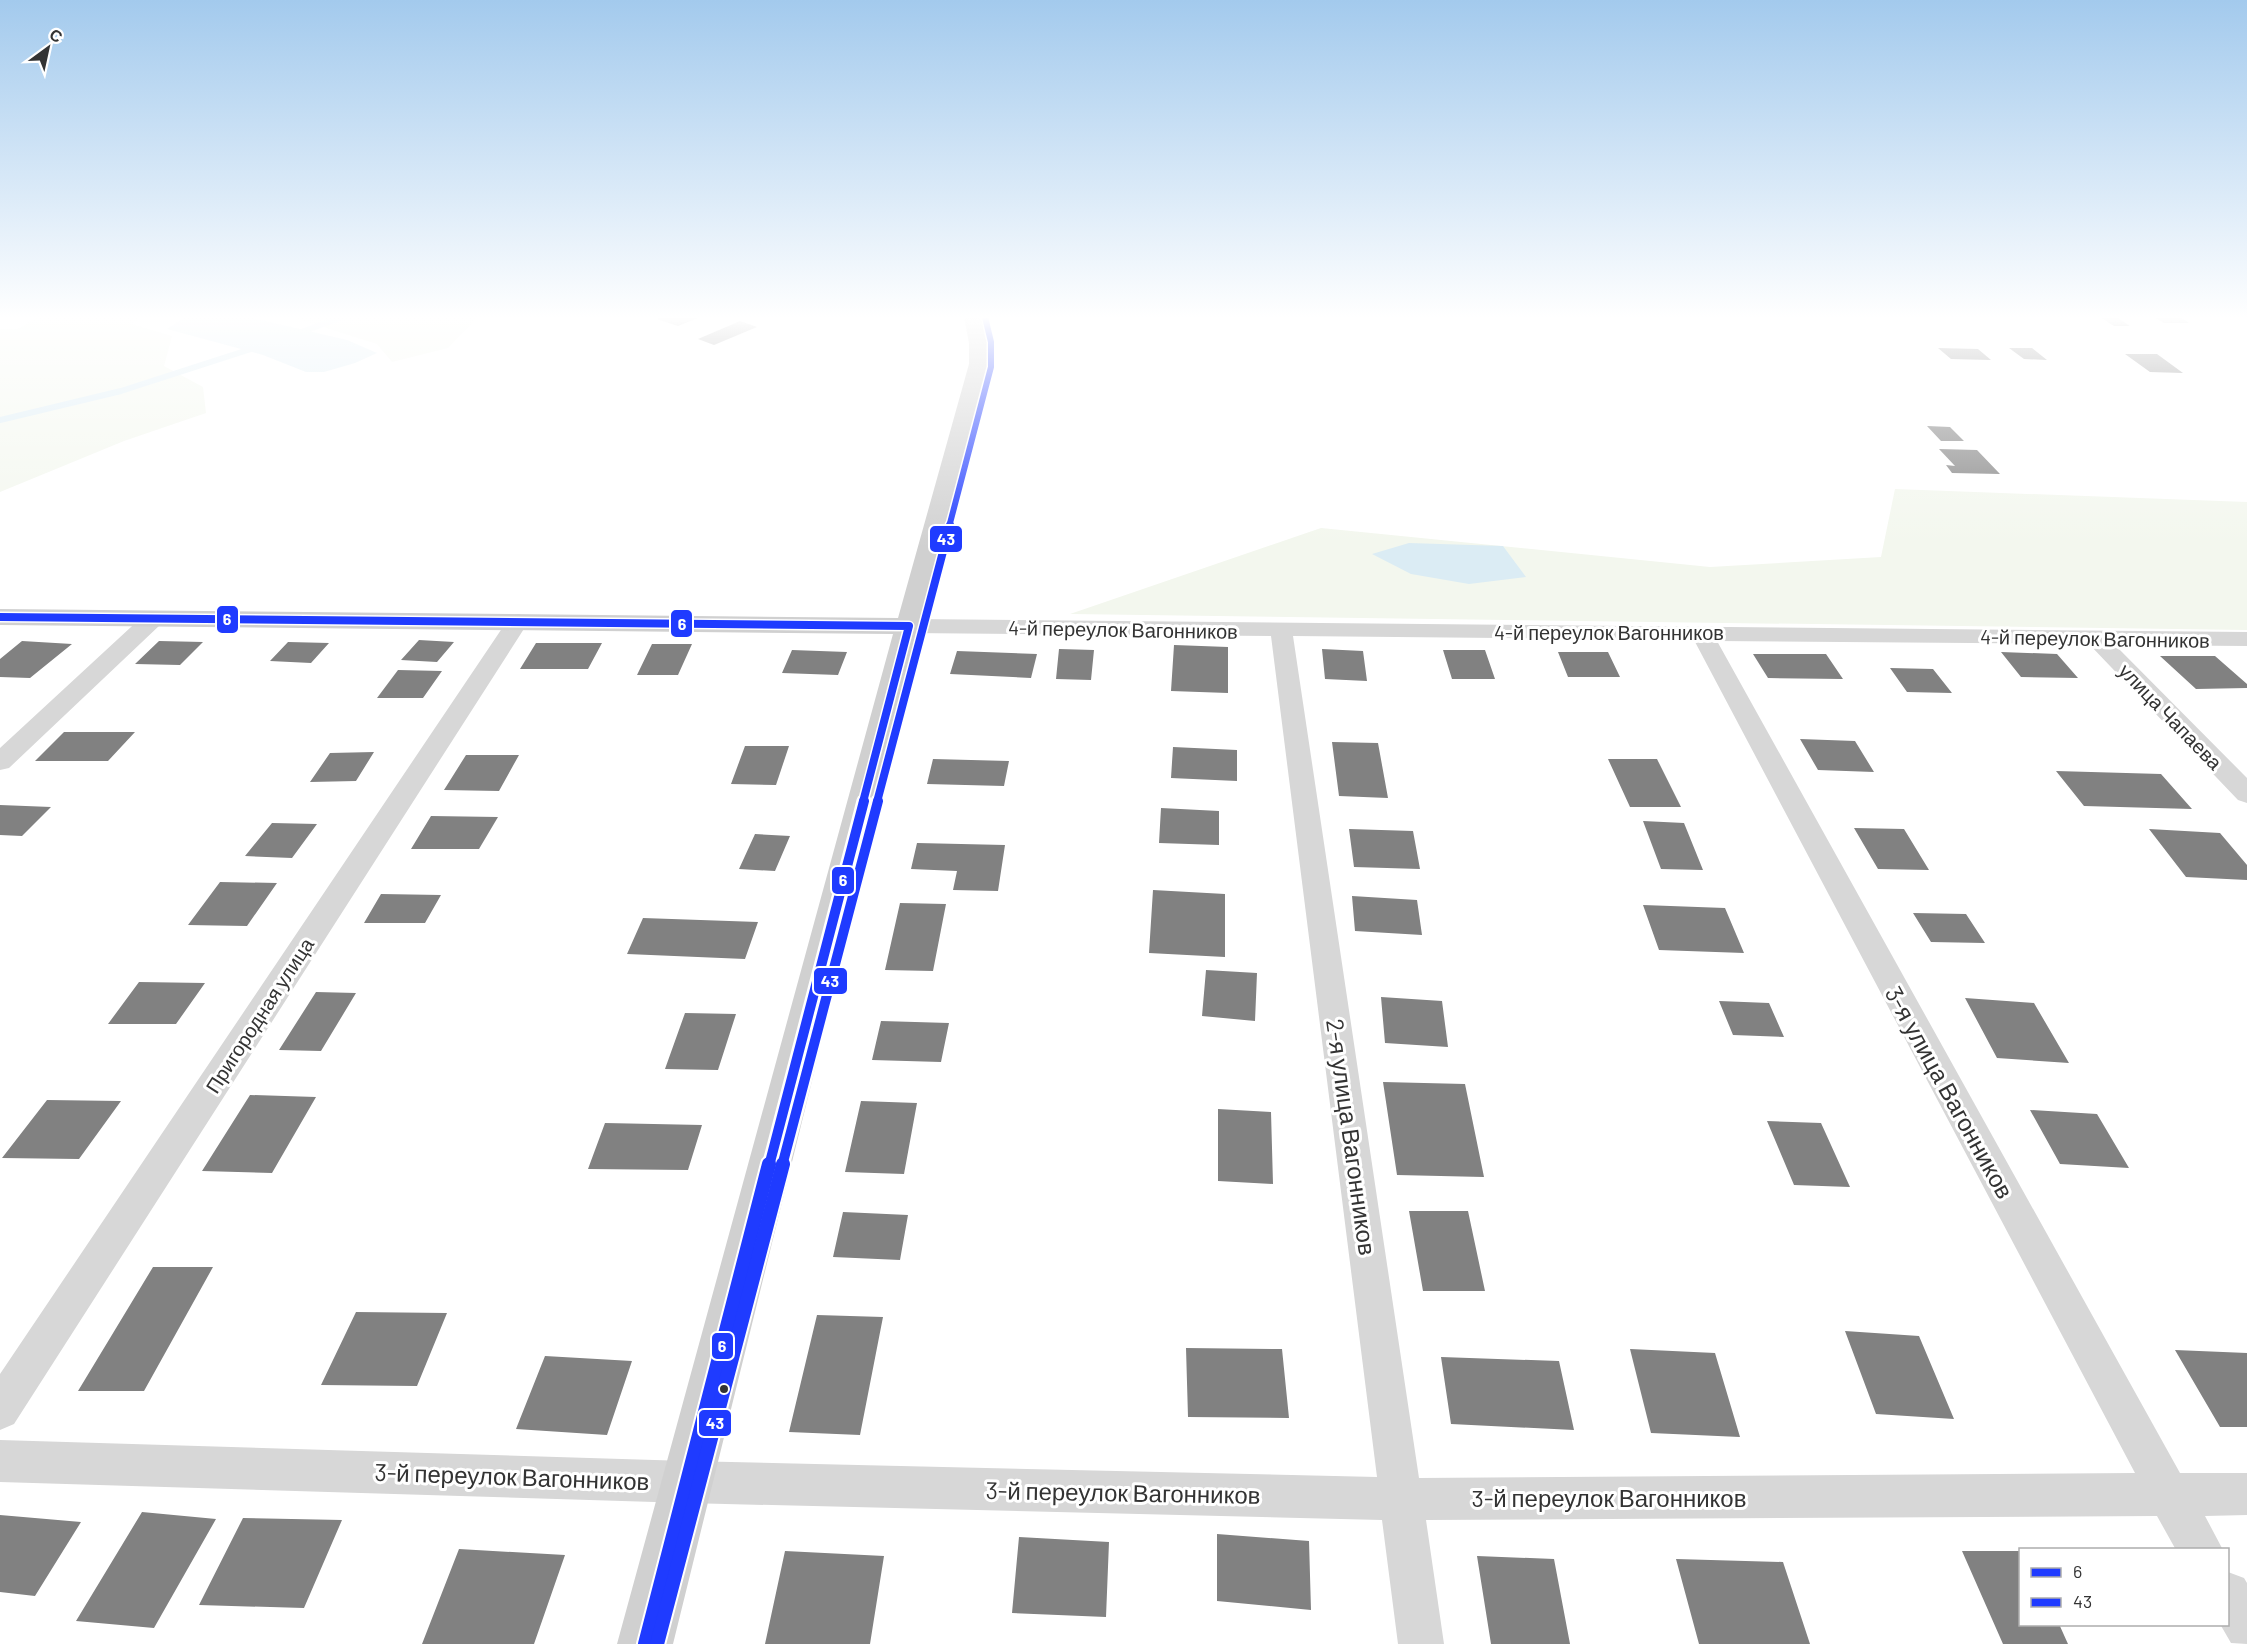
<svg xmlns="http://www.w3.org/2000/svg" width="2247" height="1644" font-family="Barlow,sans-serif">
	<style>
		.green { fill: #f3f7ee }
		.water { fill: #dbecf4 }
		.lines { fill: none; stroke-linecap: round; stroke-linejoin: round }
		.stream { stroke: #dbecf4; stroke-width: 6 }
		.building { fill: #818181 }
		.street { fill: #d7d7d7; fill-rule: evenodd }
		.secondary { fill: #d0d0d0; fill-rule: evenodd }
		.bus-1-far2-casing { stroke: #fff; stroke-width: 11 }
		.bus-1-far1-casing { stroke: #fff; stroke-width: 15 }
		.bus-1-casing { stroke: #fff; stroke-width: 18 }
		.bus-2-far3-casing { stroke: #fff; stroke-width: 9 }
		.bus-2-far2-casing { stroke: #fff; stroke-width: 11 }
		.bus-2-far1-casing { stroke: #fff; stroke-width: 15 }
		.bus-2-casing { stroke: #fff; stroke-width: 18 }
		.bus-1-far2 { stroke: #1f3bff; stroke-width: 8 }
		.bus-1-far1 { stroke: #1f3bff; stroke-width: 10 }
		.bus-1 { stroke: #1f3bff; stroke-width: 14 }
		.bus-2-far3 { stroke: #1f3bff; stroke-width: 6 }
		.bus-2-far2 { stroke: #1f3bff; stroke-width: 8 }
		.bus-2-far1 { stroke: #1f3bff; stroke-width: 10 }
		.bus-2 { stroke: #1f3bff; stroke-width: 14 }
		.bus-dot { fill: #333; stroke: #fff; stroke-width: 2 }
		.labels { text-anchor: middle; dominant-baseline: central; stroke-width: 6; stroke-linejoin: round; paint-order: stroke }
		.street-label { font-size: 20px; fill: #333; stroke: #fff }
		.near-street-label { font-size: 24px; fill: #333; stroke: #fff }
		.line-badge { stroke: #fff; stroke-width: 2 }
		.badge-label { font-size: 16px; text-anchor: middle; font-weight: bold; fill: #fff }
	</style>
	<rect width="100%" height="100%" fill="#fff"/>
	<!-- green -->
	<path class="green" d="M38 317H142L132 324 172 336 164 366 203 387 206 413 124 441 0 492V329H18Z
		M291 317H478L448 348 392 362 377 344Z
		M1895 489 2247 502V630L1070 614 1321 528 1710 567 1881 557Z"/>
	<!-- water -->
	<path class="water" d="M185 317H249L347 340 377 353 355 363 324 372H306L263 355 167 329Z
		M1409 543 1503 546 1526 577 1469 584 1411 574 1372 554Z"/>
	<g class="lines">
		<!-- stream -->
		<path class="stream" d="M296 334 342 317
			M0 420 121 391 254 348"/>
	</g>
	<!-- building -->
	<path class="building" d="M662 317H700L678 326 657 319Z
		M2100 317H2116L2130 326H2114Z
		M2154 317H2180L2189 323H2164Z
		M740 321 757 327 714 345 698 339Z
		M1938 348 1978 349 1991 360 1951 359Z
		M2009 348H2032L2047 360 2024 359Z
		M2125 354H2157L2183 373 2150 372Z
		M1927 426 1950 427 1964 441H1941Z
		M1939 449 1977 450 2000 474 1952 473 1946 465 1955 466Z
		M419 640 454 642 437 662 401 660Z
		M22 641 72 644 30 678 0 677V659Z
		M159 641 203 642 180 665 135 664Z
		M288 642 329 643 311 663 270 661Z
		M536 643H602L588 669H520Z
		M652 644H692L678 675H637Z
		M1174 645 1228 647V693L1171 691Z
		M1059 649 1094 650 1091 680 1056 679Z
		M1322 649 1363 651 1367 681 1325 679Z
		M792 650 847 652 838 675 782 673Z
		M1443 650H1485L1495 679H1452Z
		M957 651 1037 654 1031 678 950 674Z
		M1558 652H1608L1620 677H1568Z
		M2001 652 2057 654 2078 678 2021 677Z
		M1753 654H1826L1843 679 1768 678Z
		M2160 656H2215L2247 684V688L2196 689Z
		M1890 668 1933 669 1952 693 1907 692Z
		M398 670 442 671 423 698H377Z
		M64 732H135L108 761H35Z
		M1800 739 1855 741 1874 772 1818 770Z
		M1332 742 1378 743 1388 798 1339 796Z
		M745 746H789L776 785 731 784Z
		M1173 747 1237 750V781L1171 778Z
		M374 752 356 781 310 782 330 753Z
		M466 755H519L499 791 444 790Z
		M933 759 1009 761 1004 786 927 784Z
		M1608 759H1657L1681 807H1630Z
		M2056 771 2161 774 2192 809 2084 806Z
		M0 805 51 807 22 836 0 835Z
		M1161 808 1219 811V845L1159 843Z
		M431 816 498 817 479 849H411Z
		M1643 821 1684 823 1703 870 1661 869Z
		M272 823 317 824 292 858 245 856Z
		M1854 828 1904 829 1929 870 1878 869Z
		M1349 829 1413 831 1420 869 1354 867Z
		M2149 829 2220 833 2247 865V880L2186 877Z
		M755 834 790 836 775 871 739 869Z
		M917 843 1005 845 998 891 953 890 957 871 911 869Z
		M220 882 277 883 247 926 188 925Z
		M1153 890 1225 894V957L1149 953Z
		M381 894 441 895 425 923H364Z
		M1352 896 1417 900 1422 935 1355 931Z
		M900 903 946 904 933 971 885 970Z
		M1643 905 1725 908 1744 953 1659 950Z
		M1913 913 1966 914 1985 943 1931 942Z
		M643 918 758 922 745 959 627 954Z
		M1206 970 1257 973 1255 1021 1202 1016Z
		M139 982 205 983 176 1024H108Z
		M316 992 356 993 321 1051 279 1050Z
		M1381 997 1442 1001 1448 1047 1385 1043Z
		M1965 998 2034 1003 2069 1063 1997 1058Z
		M1719 1001 1769 1003 1784 1037 1733 1035Z
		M685 1013 736 1014 718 1070 665 1069Z
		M881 1021 949 1023 941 1062 872 1060Z
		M1383 1082 1465 1084 1484 1177 1397 1175Z
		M250 1095 316 1097 272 1173 202 1171Z
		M47 1100 121 1101 79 1159 2 1158Z
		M861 1101 917 1103 904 1174 845 1172Z
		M1218 1109 1271 1112 1273 1184 1218 1181Z
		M2030 1110 2097 1114 2129 1168 2060 1164Z
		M1767 1121 1821 1123 1850 1187 1794 1185Z
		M605 1123 702 1125 688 1170 588 1169Z
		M1409 1211H1468L1485 1291H1423Z
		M843 1212 908 1215 900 1260 833 1257Z
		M153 1267H213L144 1391H78Z
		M356 1312 447 1313 417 1386 321 1385Z
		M817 1315 883 1317 860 1435 789 1432Z
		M1845 1331 1919 1336 1954 1419 1876 1414Z
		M1186 1348 1282 1349 1289 1418 1188 1417Z
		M1630 1349 1715 1353 1740 1437 1651 1433Z
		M2175 1350 2247 1353V1427H2220Z
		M545 1356 632 1361 607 1435 516 1429Z
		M1441 1357 1559 1361 1574 1430 1451 1424Z
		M142 1512 216 1519 154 1628 76 1621Z
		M0 1515 81 1522 35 1596 0 1592Z
		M243 1518 342 1520 304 1608 199 1605Z
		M1217 1534 1309 1541 1311 1610 1217 1601Z
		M1019 1537 1109 1542 1106 1617 1012 1613Z
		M459 1549 565 1555 534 1644H422Z
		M785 1551 884 1556 870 1644H765Z
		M1962 1551H2020V1624H2059L2068 1644H2003Z
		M1477 1556 1554 1559 1570 1644H1491Z
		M1676 1559 1783 1562 1810 1644H1699Z"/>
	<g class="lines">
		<!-- street -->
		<path class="street" d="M152 613 160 615 163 620 160 625 9 768 0 770V748L144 615Z
			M518 614 526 616 529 621 14 1424 0 1430V1374L507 621 510 616Z
			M909 619 2247 632V646L2115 645 2247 778V803L2238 800 2089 644 1717 641 2180 1473H2247V1515L2205 1516 2223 1550H2176L2157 1516 1426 1520 1444 1644H1398L1382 1520 687 1503 0 1482V1440L687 1461 1377 1477 1271 636 909 633 901 631 898 626 901 621ZM1293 636 1694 640 2135 1473 1419 1478Z
			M2228 1572 2244 1578 2247 1583V1644L2231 1643 2220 1624H2228Z"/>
		<!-- secondary -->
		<path class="secondary" d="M964 317H982L989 343V364L673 1644H617L893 634 0 625V609L898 618 969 364V343Z"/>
		<defs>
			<path id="bus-1-far2" d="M0 617 909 626
				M863 802 909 626"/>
			<path id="bus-1-far1" d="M769 1166 864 801"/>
			<path id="bus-1" d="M645 1644 769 1164"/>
			<path id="bus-2-far3" d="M949 527 991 367V342L985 317"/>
			<path id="bus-2-far2" d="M877 802 950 525"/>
			<path id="bus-2-far1" d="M782 1166 878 801"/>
			<path id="bus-2" d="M657 1644 783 1164"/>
		</defs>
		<!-- bus-1-far2 casing -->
		<use href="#bus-1-far2" class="bus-1-far2-casing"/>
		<!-- bus-1-far1 casing -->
		<use href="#bus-1-far1" class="bus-1-far1-casing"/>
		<!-- bus-1 casing -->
		<use href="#bus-1" class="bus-1-casing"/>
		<!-- bus-2-far3 casing -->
		<use href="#bus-2-far3" class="bus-2-far3-casing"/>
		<!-- bus-2-far2 casing -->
		<use href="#bus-2-far2" class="bus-2-far2-casing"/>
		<!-- bus-2-far1 casing -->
		<use href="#bus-2-far1" class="bus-2-far1-casing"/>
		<!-- bus-2 casing -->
		<use href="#bus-2" class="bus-2-casing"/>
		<!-- bus-1-far2 -->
		<use href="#bus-1-far2" class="bus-1-far2"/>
		<!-- bus-1-far1 -->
		<use href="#bus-1-far1" class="bus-1-far1"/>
		<!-- bus-1 -->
		<use href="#bus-1" class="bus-1"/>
		<!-- bus-2-far3 -->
		<use href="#bus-2-far3" class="bus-2-far3"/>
		<!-- bus-2-far2 -->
		<use href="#bus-2-far2" class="bus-2-far2"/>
		<!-- bus-2-far1 -->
		<use href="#bus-2-far1" class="bus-2-far1"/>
		<!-- bus-2 -->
		<use href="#bus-2" class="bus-2"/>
	</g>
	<!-- sky -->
	<linearGradient id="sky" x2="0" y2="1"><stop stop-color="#a3caed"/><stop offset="0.58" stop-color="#fff"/><stop offset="1" stop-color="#fff" stop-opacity="0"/></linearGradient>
	<rect width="2247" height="547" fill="url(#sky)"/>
	<!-- markers -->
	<circle class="bus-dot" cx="724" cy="1389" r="5"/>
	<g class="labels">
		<!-- street labels -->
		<g class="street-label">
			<text transform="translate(1123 629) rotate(1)">4-й переулок Вагонников</text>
			<text x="1609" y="632">4-й переулок Вагонников</text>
			<text transform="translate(2095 638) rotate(1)">4-й переулок Вагонников</text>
			<text transform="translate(2171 716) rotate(46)">улица Чапаева</text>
			<text transform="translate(259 1015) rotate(-57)">Пригородная улица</text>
		</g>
		<!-- near-street labels -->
		<g class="near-street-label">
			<text transform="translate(1950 1092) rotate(61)">3-я улица Вагонников</text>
			<text transform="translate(1352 1137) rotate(82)">2-я улица Вагонников</text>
			<text transform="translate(512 1476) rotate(2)">3-й переулок Вагонников</text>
			<text transform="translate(1123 1492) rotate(1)">3-й переулок Вагонников</text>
			<text x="1609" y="1497">3-й переулок Вагонников</text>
		</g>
	</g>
	<g class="line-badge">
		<rect x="929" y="525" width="34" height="28" rx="6" fill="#1f3bff"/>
		<rect x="216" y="605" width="23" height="29" rx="6" fill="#1f3bff"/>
		<rect x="670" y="609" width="23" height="29" rx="6" fill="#1f3bff"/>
		<rect x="831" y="866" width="24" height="29" rx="6" fill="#1f3bff"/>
		<rect x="813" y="967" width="35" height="28" rx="6" fill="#1f3bff"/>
		<rect x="711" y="1332" width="23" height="28" rx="6" fill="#1f3bff"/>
		<rect x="698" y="1409" width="34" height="28" rx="6" fill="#1f3bff"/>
	</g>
	<g class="badge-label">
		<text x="946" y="545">43</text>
		<text x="227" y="625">6</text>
		<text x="682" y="630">6</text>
		<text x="843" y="886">6</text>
		<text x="830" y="987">43</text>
		<text x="722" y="1352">6</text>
		<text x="715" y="1429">43</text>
	</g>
	<!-- legend -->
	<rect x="2019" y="1548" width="210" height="78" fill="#ffffff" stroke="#adadad" stroke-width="1.5"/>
	<rect x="2031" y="1568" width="30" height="9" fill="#1f3bff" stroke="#adadad" stroke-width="1.5"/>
	<text x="2073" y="1578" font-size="18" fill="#333333">6</text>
	<rect x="2031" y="1598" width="30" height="9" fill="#1f3bff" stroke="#adadad" stroke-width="1.5"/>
	<text x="2073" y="1608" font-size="18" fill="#333333">43</text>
	<!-- north arrow -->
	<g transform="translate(48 48) rotate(33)" stroke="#ffffff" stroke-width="4.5" paint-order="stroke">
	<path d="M0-4.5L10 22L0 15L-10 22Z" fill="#333333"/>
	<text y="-9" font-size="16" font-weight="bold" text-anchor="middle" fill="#333333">С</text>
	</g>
</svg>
